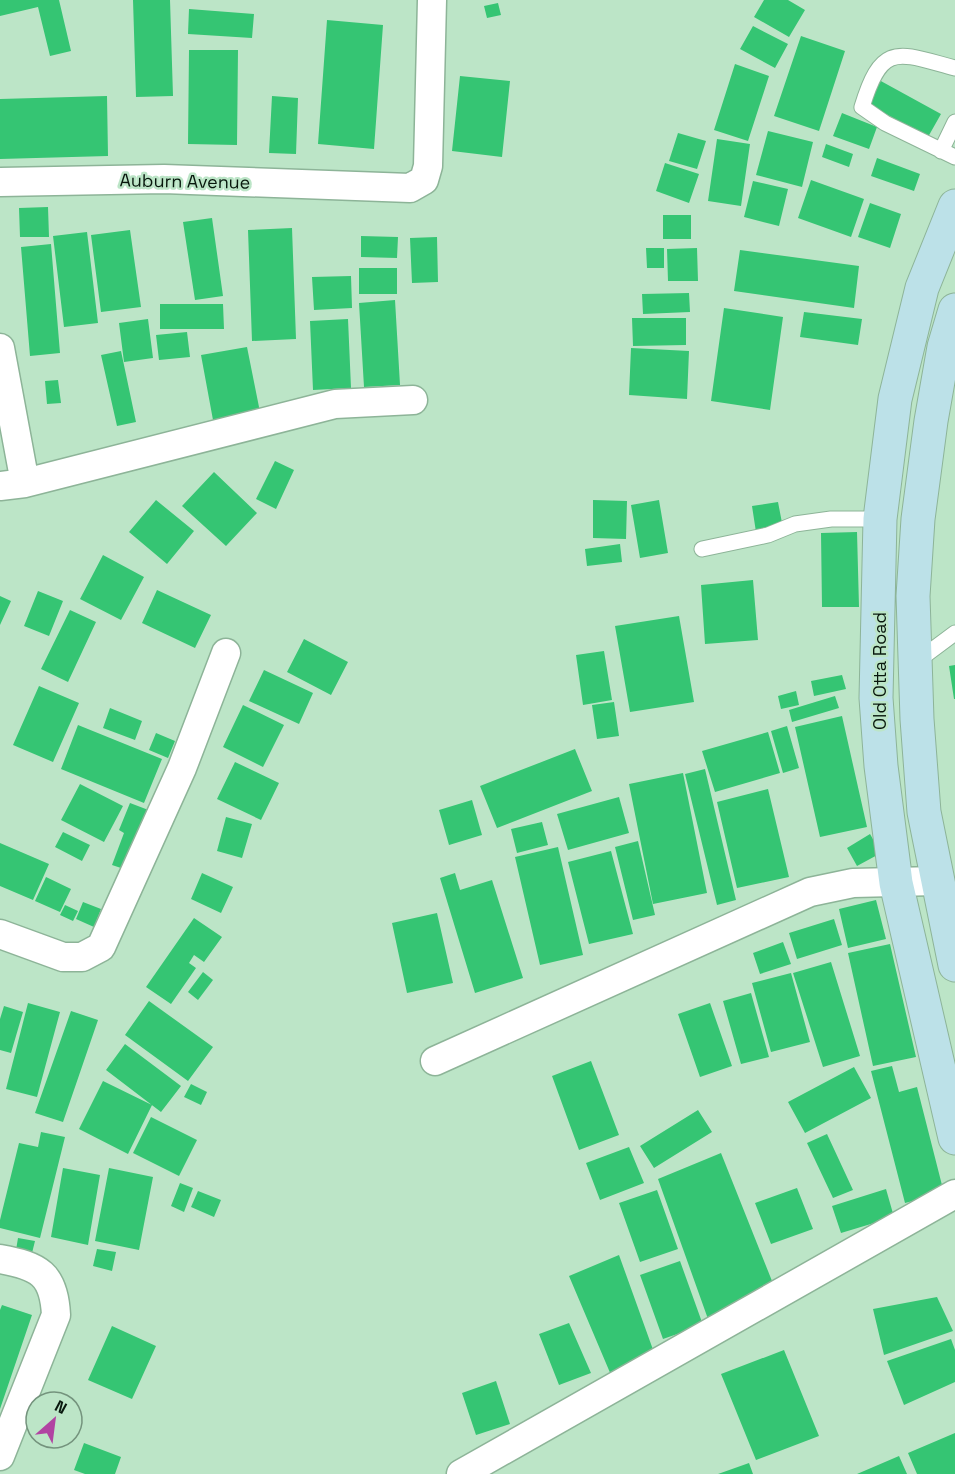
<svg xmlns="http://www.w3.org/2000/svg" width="955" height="1474" font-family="'Space Grotesk',sans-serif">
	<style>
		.building { fill: #35c573 }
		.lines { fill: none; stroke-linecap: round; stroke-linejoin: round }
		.lane-casing { stroke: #8db498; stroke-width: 17 }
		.street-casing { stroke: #8db498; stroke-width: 31 }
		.secondary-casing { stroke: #8db498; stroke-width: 35 }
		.lane { stroke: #fff; stroke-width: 15 }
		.street { stroke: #fff; stroke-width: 28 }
		.secondary { stroke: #bce1e8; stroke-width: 33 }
		.labels { text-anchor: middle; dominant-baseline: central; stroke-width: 5; stroke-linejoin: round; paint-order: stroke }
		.street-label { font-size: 18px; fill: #08170d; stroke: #bce5c7 }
	</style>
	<rect width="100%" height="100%" fill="#bce5c7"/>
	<!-- building -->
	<path class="building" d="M0 0H59L71 51 50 56 38 7 0 16Z
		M133 0H170L173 96 136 97Z
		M764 0H788L805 10 789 37 754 17Z
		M498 3 501 15 487 18 484 6Z
		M189 9 254 14 252 38 188 34Z
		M327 20 383 25 374 149 318 144Z
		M753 26 788 44 775 68 740 49Z
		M801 36 845 51 819 131 774 116Z
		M189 50H238L237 145 188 144Z
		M735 64 769 76 748 141 714 130Z
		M460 76 510 81 502 157 452 151Z
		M879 80 941 114 928 137 866 103Z
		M107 96 108 156 0 159V99Z
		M272 96 298 98 296 154 269 153Z
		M842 113 877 127 869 149 833 136Z
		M768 131 813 142 802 187 756 175Z
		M678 133 706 141 697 169 669 161Z
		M717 139 750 144 741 206 708 201Z
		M826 144 853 154 849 167 822 157Z
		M877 158 920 174 914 191 871 176Z
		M665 163 699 174 689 203 656 191Z
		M811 180 864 199 851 237 798 218Z
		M753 181 788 189 779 226 744 217Z
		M870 203 901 214 890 248 858 237Z
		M48 207 49 237H20L19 208Z
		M663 215H691V239H663Z
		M212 218 223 296 195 300 183 222Z
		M292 228 296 339 252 341 248 230Z
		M130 230 141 307 101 312 91 235Z
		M87 232 98 323 64 327 53 236Z
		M361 236 398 237 397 258 361 257Z
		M437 237 438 282 412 283 410 238Z
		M51 244 60 353 30 356 21 247Z
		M646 248H664V268H647Z
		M697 248 698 281H668L667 249Z
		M740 250 859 266 854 308 734 291Z
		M359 268H397V294H359Z
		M351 276 352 308 314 310 312 277Z
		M689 293 690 312 643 314 642 294Z
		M395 300 400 385 364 387 359 303Z
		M160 304H223L224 329H160Z
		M724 308 783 317 770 410 711 401Z
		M804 312 862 319 858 345 800 337Z
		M632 318H686V345L633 346Z
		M148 319 153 358 124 362 119 323Z
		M348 319 351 388 313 390 310 321Z
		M187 332 190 357 159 360 156 335Z
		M247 347 260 412 213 420 201 355Z
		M631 348 689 351 687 399 629 395Z
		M121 351 136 422 117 426 101 355Z
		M58 380 61 403 47 404 45 381Z
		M275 461 294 470 276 509 256 499Z
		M214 472 257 513 226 546 182 506Z
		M156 500 194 531 167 564 129 532Z
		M593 500 627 501 626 539 593 538Z
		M659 500 668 553 640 558 631 505Z
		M778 502 783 528 756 532 752 506Z
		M857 532 859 607H822L821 533Z
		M620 544 622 562 587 566 585 549Z
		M103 555 144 577 121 620 80 599Z
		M753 580 758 640 705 644 701 585Z
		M157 590 211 615 195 648 142 623Z
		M38 591 63 601 49 636 24 626Z
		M0 596 11 601 0 625Z
		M70 610 96 622 68 682 41 669Z
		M679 616 694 702 630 712 615 626Z
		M304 639 348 662 331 695 287 672Z
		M604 651 612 700 583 705 576 655Z
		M955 665V699H954L949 666Z
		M264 670 313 693 299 724 249 701Z
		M842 675 846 689 814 696 811 681Z
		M39 686 79 703 53 762 13 745Z
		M796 691 799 705 781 709 778 696Z
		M835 696 839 708 792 722 789 710Z
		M614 702 619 736 597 739 592 705Z
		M243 705 284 725 263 767 223 747Z
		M110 708 142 721 135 740 103 728Z
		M842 716 867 827 820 837 795 727Z
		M78 725 162 759 144 803 61 769Z
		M787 726 799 768 783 773 771 731Z
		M768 732 780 773 715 792 702 751Z
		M156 733 175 741 168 758 149 750Z
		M575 749 592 791 497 828 480 786Z
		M235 762 279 783 261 820 217 799Z
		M705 769 736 900 717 905 685 774Z
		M683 773 707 893 653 904 629 784Z
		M80 784 123 806 104 842 61 820Z
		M768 789 789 877 737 888 717 802Z
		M619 797 629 833 568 850 557 814Z
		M472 800 482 835 449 845 439 810Z
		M130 803 151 811 127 870 112 865 124 833 119 830Z
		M226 817 252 824 242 858 217 851Z
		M542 822 548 845 517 853 511 829Z
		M63 832 90 845 82 861 55 847Z
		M870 834 881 853 857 866 847 848Z
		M638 841 655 915 633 920 615 847Z
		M0 843 49 864 33 900 0 886Z
		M558 847 583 955 540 965 515 857Z
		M611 851 633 934 589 944 568 862Z
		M202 873 233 887 221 913 191 899Z
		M455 873 460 890 492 880 523 978 475 993 440 878Z
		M46 877 71 889 60 912 35 901Z
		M876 900 886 939 848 948 839 909Z
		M83 902 101 909 94 927 76 919Z
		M65 905 78 911 73 921 60 915Z
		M437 913 453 983 407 993 392 923Z
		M194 918 222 937 204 962 194 955 189 963 196 968 171 1004 146 987Z
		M834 919 842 945 797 959 789 933Z
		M783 942 791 964 760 974 753 953Z
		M890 944 916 1057 873 1066 848 953Z
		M831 962 860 1056 823 1067 793 973Z
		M203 972 213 980 198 1000 188 992Z
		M791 973 810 1042 771 1052 752 983Z
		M751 993 769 1057 741 1064 723 1001Z
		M149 1001 213 1047 188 1081 125 1035Z
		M28 1003 60 1012 37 1097 6 1089Z
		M710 1003 732 1066 700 1077 678 1014Z
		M4 1006 23 1012 11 1053 0 1050V1019Z
		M71 1011 98 1020 63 1122 35 1113Z
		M125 1044 181 1086 161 1112 106 1070Z
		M591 1061 619 1135 579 1150 552 1076Z
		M892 1066 899 1092 917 1087 944 1193 905 1203 871 1071Z
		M854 1067 871 1098 805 1133 788 1102Z
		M103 1081 152 1105 128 1154 79 1129Z
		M191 1084 207 1092 201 1105 184 1097Z
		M698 1110 712 1132 654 1168 640 1146Z
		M151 1117 197 1140 179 1176 133 1153Z
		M41 1132 65 1137 40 1238 0 1228V1220L19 1143 38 1147Z
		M827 1134 853 1190 833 1198 807 1143Z
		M629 1147 644 1183 600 1200 586 1163Z
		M721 1153 774 1286 708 1319 658 1179Z
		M63 1168 100 1175 88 1245 51 1237Z
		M109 1168 153 1177 139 1250 95 1241Z
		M180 1183 193 1188 184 1212 171 1206Z
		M797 1188 813 1229 771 1244 755 1203Z
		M886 1189 894 1217 841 1233 832 1206Z
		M657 1190 678 1249 640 1262 619 1203Z
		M198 1191 221 1200 214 1217 191 1207Z
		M18 1238 35 1241 32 1253 16 1250Z
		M97 1249 116 1252 112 1271 93 1266Z
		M619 1255 656 1358 611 1375 569 1276Z
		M680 1261 703 1325 663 1339 640 1275Z
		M937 1297 953 1331 884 1355 873 1309Z
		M2 1305 32 1315 0 1409V1310Z
		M569 1323 591 1373 559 1385 539 1334Z
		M112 1326 156 1346 132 1399 88 1380Z
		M951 1339 955 1350V1382L904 1405 887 1361Z
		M784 1350 819 1436 756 1460 721 1374Z
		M496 1381 510 1424 476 1435 462 1393Z
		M955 1433V1474H917L908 1453Z
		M84 1443 121 1457 115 1474H85L74 1470Z
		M899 1456 907 1474H857Z
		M749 1463 753 1474H718Z"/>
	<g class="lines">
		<defs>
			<path id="lane" d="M955 68C898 53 882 41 862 107L885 123 955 157
				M941 151 955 122
				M702 549 768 535 795 524 831 519H880
				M916 662 955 633"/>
			<path id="street" d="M0 182 164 179 410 188 424 180 428 166 432 0
				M0 348 25 483
				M0 486 25 483 335 404 413 400
				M0 934 63 957H82L101 947 182 768 226 653
				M435 1061 810 892 853 883 936 881
				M0 1259C39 1266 54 1274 56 1315L0 1456
				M461 1474 955 1194"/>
			<path id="secondary" d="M955 206 922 288 895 399 880 519 876 698 881 766 896 883 955 1138
				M955 310 944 347 931 421 918 519 913 596 917 719 924 812 955 965"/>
		</defs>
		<!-- lane casing -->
		<use href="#lane" class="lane-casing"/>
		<!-- street casing -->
		<use href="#street" class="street-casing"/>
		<!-- secondary casing -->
		<use href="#secondary" class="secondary-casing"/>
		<!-- lane -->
		<use href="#lane" class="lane"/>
		<!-- street -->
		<use href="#street" class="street"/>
		<!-- secondary -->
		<use href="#secondary" class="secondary"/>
	</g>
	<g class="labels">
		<!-- street labels -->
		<g class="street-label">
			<text transform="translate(185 181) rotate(1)">Auburn Avenue</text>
			<text transform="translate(879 671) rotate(-90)">Old Otta Road</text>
		</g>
	</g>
	<!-- north arrow -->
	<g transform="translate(54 1420) rotate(28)"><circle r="28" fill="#bce5c7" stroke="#74937d" stroke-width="1.5"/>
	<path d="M0-4.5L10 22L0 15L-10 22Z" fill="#b143a2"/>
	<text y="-9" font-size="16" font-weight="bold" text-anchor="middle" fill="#08170d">N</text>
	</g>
</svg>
